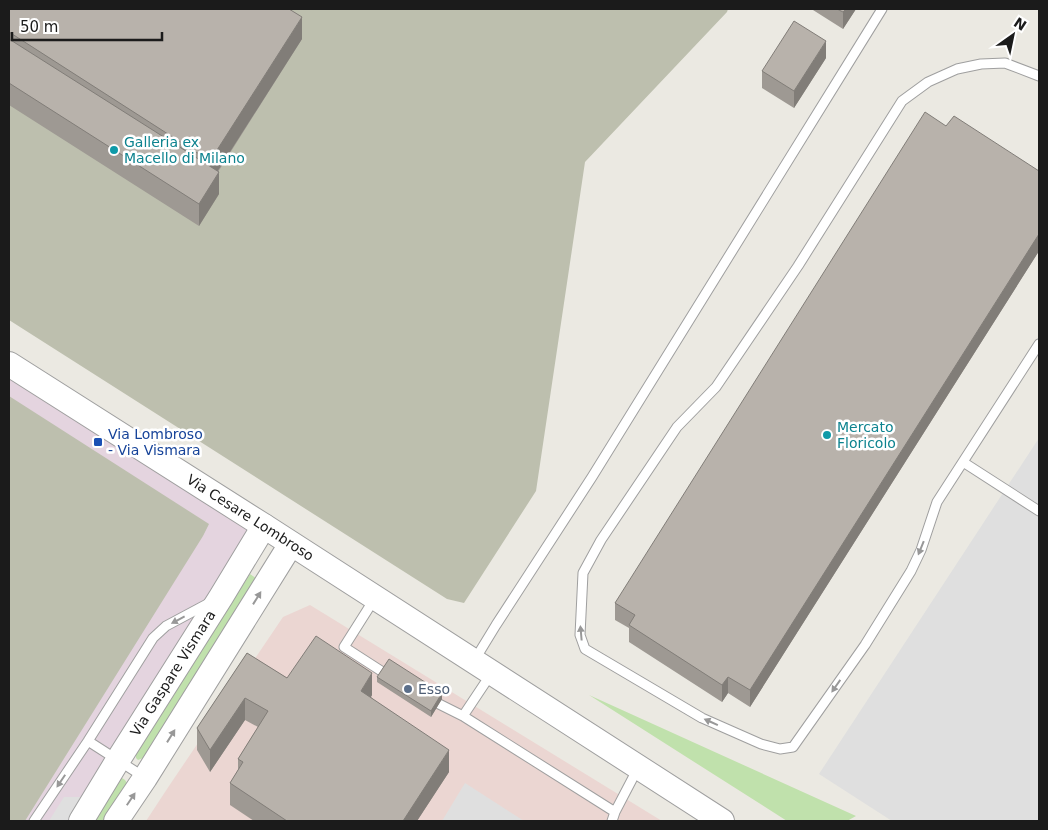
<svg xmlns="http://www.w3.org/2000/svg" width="1048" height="830" font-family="'DejaVu Sans',sans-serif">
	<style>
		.commercial { fill: #ebd6d2 }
		.industrial { fill: #e4d4df }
		.construction { fill: #bdbfae }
		.grass { fill: #c0e1ac }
		.parking { fill: #dfdfdf }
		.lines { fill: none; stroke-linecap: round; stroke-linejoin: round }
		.service-casing { stroke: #9f9f9f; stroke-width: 11 }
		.tertiary-casing { stroke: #9f9f9f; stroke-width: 26 }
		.service { stroke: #fff; stroke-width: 9 }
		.tertiary { stroke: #fff; stroke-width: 24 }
		.wall { fill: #9e9993 }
		.shaded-wall { fill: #817d78 }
		.building { fill: #b8b2ab; stroke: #817d78 }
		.oneway { fill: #989898 }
		.culture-dot { fill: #0f9aa8; stroke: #fff; stroke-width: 2 }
		.transit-dot { fill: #1a4fb4; stroke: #fff; stroke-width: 2 }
		.service-dot { fill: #5c6f8a; stroke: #fff; stroke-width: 2 }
		.labels { text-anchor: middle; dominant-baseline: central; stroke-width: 5; stroke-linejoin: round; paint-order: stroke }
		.culture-label { font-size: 14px; fill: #0d838f; stroke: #fff; text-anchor: start }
		.transit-label { font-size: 14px; fill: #164399; stroke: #fff; text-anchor: start }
		.street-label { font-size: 14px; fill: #1b1b1b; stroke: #fff }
		.service-label { font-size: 14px; fill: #4e5e75; stroke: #fff; text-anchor: start }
	</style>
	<rect width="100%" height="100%" fill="#ebe9e2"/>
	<!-- commercial -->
	<path class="commercial" d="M310 605 662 821H146L169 786 283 617Z"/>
	<!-- industrial -->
	<path class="industrial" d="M9 367 262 527 78 821H9Z"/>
	<!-- construction -->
	<path class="construction" d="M9 9H728L727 12 585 162 536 491 464 603 447 599 9 320Z
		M9 396 209 524 203 536 25 821H9Z"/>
	<!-- grass -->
	<path class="grass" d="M250 574 257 579 143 758 138 760 136 758V753Z
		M589 695 856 816 847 821H787Z
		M122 778 125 780 127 783 126 785 103 821H92L120 779Z"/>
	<!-- parking -->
	<path class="parking" d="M1039 438V821H892L819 774Z
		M465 783 524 821H442Z
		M64 797H82L67 821H49Z"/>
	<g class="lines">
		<defs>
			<path id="service" d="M1039 76 1005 63 981 64 957 69 928 82 902 101 798 266 716 387 677 427 601 540 583 573 580 635 585 649 702 718 761 744 780 749 793 747 865 645 911 571 921 550 937 502 1039 344
				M963 462 1039 511
				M375 598 344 647 389 676
				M474 661 496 625 592 477 882 9
				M491 674 463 716 615 812
				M429 699 463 716
				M88 741 144 777
				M34 821 88 741 153 638 166 626 209 603
				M612 821 615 812 638 768"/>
			<g id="tertiary">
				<path id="s1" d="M9 364 264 526 722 821"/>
				<path id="s2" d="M81 821 118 760 221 597 264 526"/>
				<path d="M116 821 145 778 291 544"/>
			</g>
		</defs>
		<!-- service casing -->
		<use href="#service" class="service-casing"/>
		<!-- tertiary casing -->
		<use href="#tertiary" class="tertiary-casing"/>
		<!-- service -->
		<use href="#service" class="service"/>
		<!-- tertiary -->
		<use href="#tertiary" class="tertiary"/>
	</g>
	<!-- wall -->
	<path class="wall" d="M9 9 302 39 218 172 219 194 199 226 9 105Z
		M813 9H856L843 29 813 10Z
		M826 58 794 108 762 88V71Z
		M946 126 1039 171V251L750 707 728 693 722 702 629 642V628L615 620V603Z
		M247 653 287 678 372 695 371 697 449 772 417 821H254L230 805V783L238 770V759L258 727 245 720 210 772 197 750V728Z
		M377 677 442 699 431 717 377 682Z"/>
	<!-- shaded-wall -->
	<path class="shaded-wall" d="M846 9H856L843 29V12Z
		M302 17V39L210 183V161Z
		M826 41V58L794 108V91Z
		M219 172V194L199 226V204Z
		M1039 234V251L750 707V690Z
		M372 673V695L361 713V691Z
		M728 677V693L722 702V685Z
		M442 693V699L431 717V711Z
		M245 698V720L210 772V750Z
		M449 750V772L417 821H403Z"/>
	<!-- building -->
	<path class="building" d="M9 9H289L302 17 210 161 9 32Z
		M837 9H846L843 12Z
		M794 21 826 41 794 91 762 71Z
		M9 39 219 172 199 204 9 83Z
		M925 112 946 126 954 116 1039 171V234L750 690 728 677 722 685 629 625 635 615 615 603Z
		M316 636 372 673 361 691 449 750 403 821H287L230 783 243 762 238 759 268 711 245 698 210 750 197 728 247 653 287 678Z
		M389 659 442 693 431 711 377 677Z"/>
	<!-- one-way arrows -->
	<defs><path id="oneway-solid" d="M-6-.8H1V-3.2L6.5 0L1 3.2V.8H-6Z" transform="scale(1.25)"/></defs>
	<g class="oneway">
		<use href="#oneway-solid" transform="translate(921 548) rotate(112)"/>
		<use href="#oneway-solid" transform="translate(257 598) rotate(-58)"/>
		<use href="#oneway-solid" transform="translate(178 620) rotate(152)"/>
		<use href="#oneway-solid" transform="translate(581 633) rotate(-95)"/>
		<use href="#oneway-solid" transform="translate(836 686) rotate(125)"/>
		<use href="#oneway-solid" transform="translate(711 722) rotate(-156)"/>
		<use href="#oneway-solid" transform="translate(171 736) rotate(-58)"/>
		<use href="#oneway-solid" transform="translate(61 781) rotate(124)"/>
		<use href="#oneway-solid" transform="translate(131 799) rotate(-56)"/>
	</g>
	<!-- markers -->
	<g class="culture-dot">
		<circle cx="114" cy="150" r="5"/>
		<circle cx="827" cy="435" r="5"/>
	</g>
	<rect class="transit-dot" x="93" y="437" width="10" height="10" rx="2.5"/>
	<circle class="service-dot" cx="408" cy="689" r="5"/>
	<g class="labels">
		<!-- culture labels -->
		<g class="culture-label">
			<text x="124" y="142">Galleria ex<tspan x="124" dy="16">Macello di Milano</tspan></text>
			<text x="837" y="427">Mercato<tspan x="837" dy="16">Floricolo</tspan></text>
		</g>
		<!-- transit labels -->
		<g class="transit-label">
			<text x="108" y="434">Via Lombroso<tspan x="108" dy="16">- Via Vismara</tspan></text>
		</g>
		<!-- street labels -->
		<g class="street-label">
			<text stroke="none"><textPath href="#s1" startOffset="286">Via Cesare Lombroso</textPath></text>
			<text stroke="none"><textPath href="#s2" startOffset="174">Via Gaspare Vismara</textPath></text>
		</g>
		<!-- service labels -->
		<g class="service-label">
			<text x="418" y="689">Esso</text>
		</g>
	</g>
	<!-- border -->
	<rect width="1048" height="830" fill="none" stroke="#1b1b1b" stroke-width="20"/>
	<!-- north arrow -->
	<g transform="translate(1013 35) rotate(33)" stroke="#ffffff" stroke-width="4" paint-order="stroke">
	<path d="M0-4L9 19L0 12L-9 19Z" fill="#1b1b1b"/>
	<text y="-8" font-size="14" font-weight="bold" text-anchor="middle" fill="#1b1b1b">N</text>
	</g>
	<!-- scale -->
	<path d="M12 32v8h150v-8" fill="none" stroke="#1b1b1b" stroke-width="2.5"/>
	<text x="20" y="32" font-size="15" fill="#1b1b1b" stroke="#ffffff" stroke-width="4" paint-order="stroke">50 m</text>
</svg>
